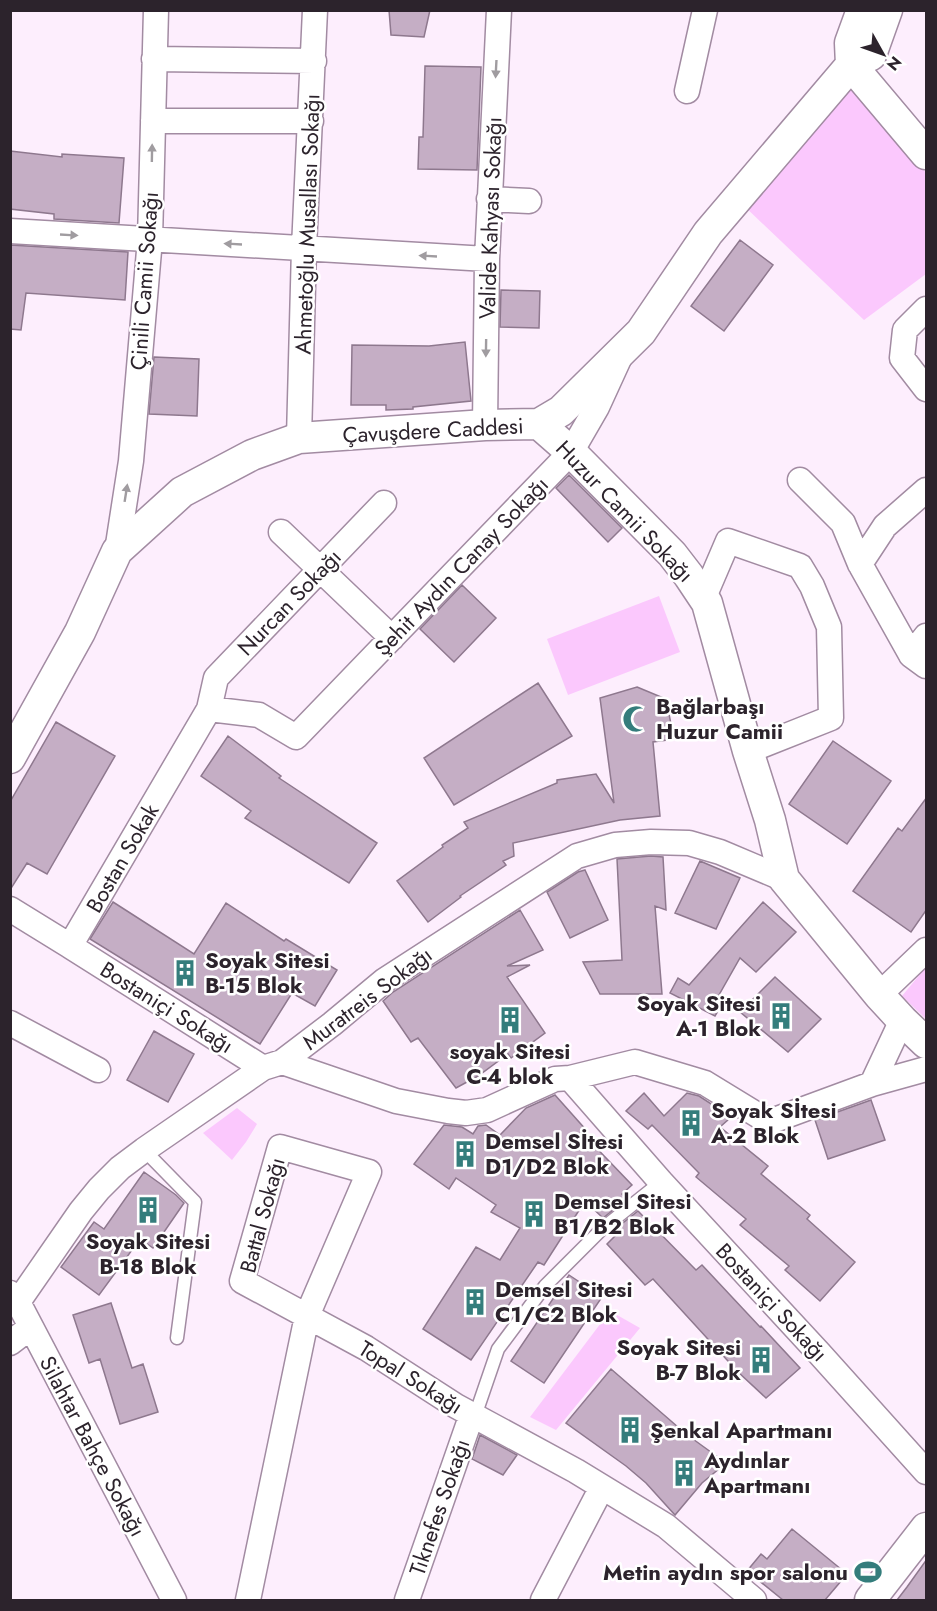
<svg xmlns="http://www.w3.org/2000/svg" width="937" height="1611" font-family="Jost,sans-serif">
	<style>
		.green { fill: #fbc8fd }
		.building { fill: #c5aec5; stroke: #8e788e; stroke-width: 1.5 }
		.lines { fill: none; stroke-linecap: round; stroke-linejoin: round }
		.service-casing { stroke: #a28ba2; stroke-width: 15 }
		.minor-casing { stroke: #a28ba2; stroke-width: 27 }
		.tertiary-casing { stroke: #a28ba2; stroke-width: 33 }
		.service { stroke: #fff; stroke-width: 12 }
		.minor { stroke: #fff; stroke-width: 24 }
		.tertiary { stroke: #fff; stroke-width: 30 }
		.oneway { fill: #a09ca0 }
		.labels { text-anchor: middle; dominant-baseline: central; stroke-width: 5; stroke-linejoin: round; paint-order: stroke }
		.street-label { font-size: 22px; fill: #2c232c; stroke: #fff }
		.poi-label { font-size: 22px; font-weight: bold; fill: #2c232c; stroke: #fff; text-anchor: start }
	</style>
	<rect width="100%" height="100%" fill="#fdeefd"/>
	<!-- green -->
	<path class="green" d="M857 82 926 173V274L864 320 742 204Z
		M659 596 680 652 568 695 547 639Z
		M926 967V1019L902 996Z
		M237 1108 257 1124 246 1142 232 1160 203 1133Z
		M610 1311 640 1328 556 1430 530 1417Z"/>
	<!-- building -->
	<path class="building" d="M389 10H430L424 37 391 35Z
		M425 66 481 67 477 170 418 169 419 137H423Z
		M10 151 62 157V154L124 158 119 223 54 219V214L10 209Z
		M740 240 773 265 724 331 691 306Z
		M10 245 128 252 125 300 26 293 21 330 10 329Z
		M501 290 540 291 539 328 500 327Z
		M465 342 471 401 413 407V409L386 410V405H351L352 345 429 346Z
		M154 357 199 359 197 416 149 414Z
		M569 475 622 528 608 542 556 488Z
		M462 585 496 618 454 662 420 629Z
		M538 683 572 736 454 805 424 758Z
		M637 687 666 699 674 739 653 742 660 816 620 820 513 843 514 856 503 861 506 865 460 896 461 897 428 922 397 881 443 847 442 845 468 828 464 822 557 783V780L596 774 614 803 600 698Z
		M56 722 115 756 47 874 27 863 10 890V802Z
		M228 736 281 776 279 778 377 843 349 883 245 818 251 811 201 776Z
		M833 741 891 781 847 844 789 804Z
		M927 797V909L911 932 853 891 898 828 902 831Z
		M651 856 663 857 666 910 655 906 662 994H600L583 962 622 960 617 859Z
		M700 861 740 878 716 929 675 913Z
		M585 870 608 920 570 938 547 892 578 872Z
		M113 902 194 954 226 903 284 941 286 939 337 970 315 1006 292 993 260 1044 90 939Z
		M763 902 796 932 756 972 740 958 715 1002 721 1006 715 1016 670 993 678 978 689 985Z
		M520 910 543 950 507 966 530 965 507 977 545 1033 511 1058 508 1054 478 1076 456 1088 418 1038 411 1042 383 1001 393 992Z
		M775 977 821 1019 788 1052 740 1012Z
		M154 1031 194 1054 168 1102 127 1080Z
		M644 1093 664 1116 687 1093 699 1096 716 1107 729 1119 720 1127 768 1166 761 1174 810 1215 807 1219 855 1262 820 1301 785 1270 789 1266 740 1225 746 1219 696 1177 699 1173 652 1125 648 1129 626 1111Z
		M555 1095 587 1131 583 1134 632 1185 622 1194 627 1199 603 1218 585 1201 544 1265 538 1262 471 1360 423 1329 476 1247 500 1260 520 1228 491 1212 496 1205 456 1178 449 1189 414 1164 444 1125 462 1127 473 1134 478 1126 486 1125 500 1135 526 1108Z
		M871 1100 885 1140 828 1159 815 1120Z
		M144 1172 176 1195 184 1203 153 1248 140 1239 99 1295 61 1267 94 1222 104 1229Z
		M638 1211 696 1270 702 1265 760 1327 761 1326 800 1368 766 1398 738 1372 653 1279 645 1285 607 1244 618 1233 614 1230Z
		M569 1275 602 1297 544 1383 511 1361Z
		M111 1303 132 1368 143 1364 158 1412 120 1424 100 1359 89 1363 73 1315Z
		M611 1369 686 1434 726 1463 702 1483 675 1515 646 1483 626 1466 566 1423Z
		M480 1435 517 1455 503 1475 472 1459Z
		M792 1529 847 1574 825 1600H783L747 1571 761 1554 767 1559Z
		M927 1559V1600H897L907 1587Z"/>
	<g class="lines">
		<defs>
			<path id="service" d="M144 1150 195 1202 177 1338
				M475 1416 498 1349 545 1286 602 1229 661 1182"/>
			<path id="minor" d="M154 59 314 61
				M687 91 705 10
				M153 121H311
				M489 199 529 201
				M10 231 487 259
				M926 309 905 330 902 358 926 389
				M485 425 487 259 499 10
				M299 438 304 248 315 10
				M800 480 843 523 860 564 911 655 926 666
				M281 532 392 638
				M117 551 131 461 150 239 156 10
				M860 564 885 526 926 490
				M704 597 728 541 800 566 812 586 829 627 831 718 748 751
				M911 655 926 636
				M209 709 259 715 296 737 571 452 597 407 619 359
				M10 909 70 946 209 709 216 678 384 503
				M70 946 263 1068
				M879 995 926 950
				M10 1023 98 1070
				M282 1062 396 1101 448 1111 466 1113 487 1110 555 1079 570 1078 635 1062 705 1083 769 1122 872 1084 926 1069
				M570 1078 661 1182 819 1353 926 1472
				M872 1084 902 1020
				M10 1293 18 1302 174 1600
				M18 1302 81 1211 99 1189 120 1168 144 1150 263 1068 282 1062 332 1024 385 980 577 856 615 845 651 842 689 843 720 852 784 879
				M10 1343 31 1327
				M248 1600 307 1316 369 1172 280 1147 242 1281 366 1348 456 1406 576 1471 666 1526 754 1600
				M407 1600 472 1414
				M543 1600 602 1487"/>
			<path id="tertiary" d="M851 65 926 154
				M851 65 850 43 862 10
				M539 424 571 452 672 554 689 576 707 603 748 751 770 820 784 879 879 995 902 1020 926 1043
				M10 758 80 632 117 551 182 492 252 455 299 438 485 425 539 424 561 411 641 332 708 233 851 65 871 55 887 10
				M870 1600 926 1528"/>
		</defs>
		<!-- service casing -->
		<use href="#service" class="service-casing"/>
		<!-- minor casing -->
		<use href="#minor" class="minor-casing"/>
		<!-- tertiary casing -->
		<use href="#tertiary" class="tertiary-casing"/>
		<!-- service -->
		<use href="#service" class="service"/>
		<!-- minor -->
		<use href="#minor" class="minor"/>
		<!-- tertiary -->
		<use href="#tertiary" class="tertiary"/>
	</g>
	<!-- one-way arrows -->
	<defs><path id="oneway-solid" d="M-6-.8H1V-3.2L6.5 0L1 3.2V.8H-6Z" transform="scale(1.5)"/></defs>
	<g class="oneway">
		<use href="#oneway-solid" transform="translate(496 69) rotate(93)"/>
		<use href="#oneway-solid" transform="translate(152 153) rotate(-89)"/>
		<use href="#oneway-solid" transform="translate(69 235) rotate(3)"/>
		<use href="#oneway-solid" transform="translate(233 244) rotate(-177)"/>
		<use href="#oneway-solid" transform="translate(428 256) rotate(-177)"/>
		<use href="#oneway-solid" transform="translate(486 348) rotate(91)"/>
		<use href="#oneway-solid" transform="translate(126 493) rotate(-81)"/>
	</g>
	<!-- icons -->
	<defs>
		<symbol id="mosque-bare" viewBox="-9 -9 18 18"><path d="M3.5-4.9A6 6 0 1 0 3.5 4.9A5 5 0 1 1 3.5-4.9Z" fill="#347d7c" stroke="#fff" stroke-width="2.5" paint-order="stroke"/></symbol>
		<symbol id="building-bare" viewBox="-9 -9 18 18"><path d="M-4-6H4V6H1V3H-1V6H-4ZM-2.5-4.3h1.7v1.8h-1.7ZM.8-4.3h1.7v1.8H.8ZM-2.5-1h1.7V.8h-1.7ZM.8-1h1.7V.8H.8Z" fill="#347d7c" stroke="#fff" stroke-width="2.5" paint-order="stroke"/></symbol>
		<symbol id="stadium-bare" viewBox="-9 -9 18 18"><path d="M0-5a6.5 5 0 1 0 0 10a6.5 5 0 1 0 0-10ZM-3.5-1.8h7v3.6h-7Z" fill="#347d7c" stroke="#fff" stroke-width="2.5" paint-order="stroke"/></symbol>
	</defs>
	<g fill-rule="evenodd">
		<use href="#mosque-bare" x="617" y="700" width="38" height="38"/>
		<use href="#building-bare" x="166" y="954" width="38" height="38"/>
		<use href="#building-bare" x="762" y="997" width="38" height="38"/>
		<use href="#building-bare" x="491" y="1001" width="38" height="38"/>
		<use href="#building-bare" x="672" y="1104" width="38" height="38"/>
		<use href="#building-bare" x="446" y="1135" width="38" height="38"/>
		<use href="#building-bare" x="129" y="1191" width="38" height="38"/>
		<use href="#building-bare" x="515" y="1195" width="38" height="38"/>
		<use href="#building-bare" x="456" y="1283" width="38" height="38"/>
		<use href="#building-bare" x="742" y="1341" width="38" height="38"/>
		<use href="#building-bare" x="611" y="1411" width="38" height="38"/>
		<use href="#building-bare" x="665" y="1454" width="38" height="38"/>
		<use href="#stadium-bare" x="849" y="1553" width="38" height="38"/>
	</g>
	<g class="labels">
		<!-- street labels -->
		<g class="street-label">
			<text transform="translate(490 218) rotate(-88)">Valide Kahyası Sokağı</text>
			<text transform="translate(307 224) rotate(-88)">Ahmetoğlu Musallası Sokağı</text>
			<text transform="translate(144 281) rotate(-86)">Çinili Camii Sokağı</text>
			<text transform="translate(433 430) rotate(-3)">Çavuşdere Caddesi</text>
			<text transform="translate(625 511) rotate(46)">Huzur Camii Sokağı</text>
			<text transform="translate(461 566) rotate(-46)">Şehit Aydın Canay Sokağı</text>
			<text transform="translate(289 602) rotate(-46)">Nurcan Sokağı</text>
			<text transform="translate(122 858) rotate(-60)">Bostan Sokak</text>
			<text transform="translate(367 998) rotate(-37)">Muratreis Sokağı</text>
			<text transform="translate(167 1007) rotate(32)">Bostaniçi Sokağı</text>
			<text transform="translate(262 1215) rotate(-75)">Battal Sokağı</text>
			<text transform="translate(772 1302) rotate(47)">Bostaniçi Sokağı</text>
			<text transform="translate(411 1377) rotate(32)">Topal Sokağı</text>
			<text transform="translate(93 1446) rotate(62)">Silahtar Bahçe Sokağı</text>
			<text transform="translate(439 1507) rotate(-71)">Tıknefes Sokağı</text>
		</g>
		<!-- poi labels -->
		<g class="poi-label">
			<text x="656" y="706">Bağlarbaşı<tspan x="656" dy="25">Huzur Camii</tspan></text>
			<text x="205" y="960">Soyak Sitesi<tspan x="205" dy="25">B-15 Blok</tspan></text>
			<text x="761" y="1003" text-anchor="end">Soyak Sitesi<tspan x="761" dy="25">A-1 Blok</tspan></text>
			<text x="510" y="1051" text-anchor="middle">soyak Sitesi<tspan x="510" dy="25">C-4 blok</tspan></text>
			<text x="711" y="1110">Soyak Sİtesi<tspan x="711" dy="25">A-2 Blok</tspan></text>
			<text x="485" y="1141">Demsel Sİtesi<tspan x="485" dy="25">D1/D2 Blok</tspan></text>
			<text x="554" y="1201">Demsel Sitesi<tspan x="554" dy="25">B1/B2 Blok</tspan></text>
			<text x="148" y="1241" text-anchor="middle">Soyak Sitesi<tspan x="148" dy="25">B-18 Blok</tspan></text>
			<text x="495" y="1289">Demsel Sitesi<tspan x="495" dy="25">C1/C2 Blok</tspan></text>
			<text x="741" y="1347" text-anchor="end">Soyak Sitesi<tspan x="741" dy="25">B-7 Blok</tspan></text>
			<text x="650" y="1430">Şenkal Apartmanı</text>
			<text x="704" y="1460">Aydınlar<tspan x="704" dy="25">Apartmanı</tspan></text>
			<text x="848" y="1572" text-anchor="end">Metin aydın spor salonu</text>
		</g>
	</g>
	<!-- border -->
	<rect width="937" height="1611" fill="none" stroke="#2c232c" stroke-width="24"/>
	<!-- north arrow -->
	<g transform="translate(883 54) rotate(130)" stroke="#ffffff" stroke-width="4.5" paint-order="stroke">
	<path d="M0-4.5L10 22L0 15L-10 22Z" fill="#2c232c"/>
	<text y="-9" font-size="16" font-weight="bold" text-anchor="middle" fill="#2c232c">N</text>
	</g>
</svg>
